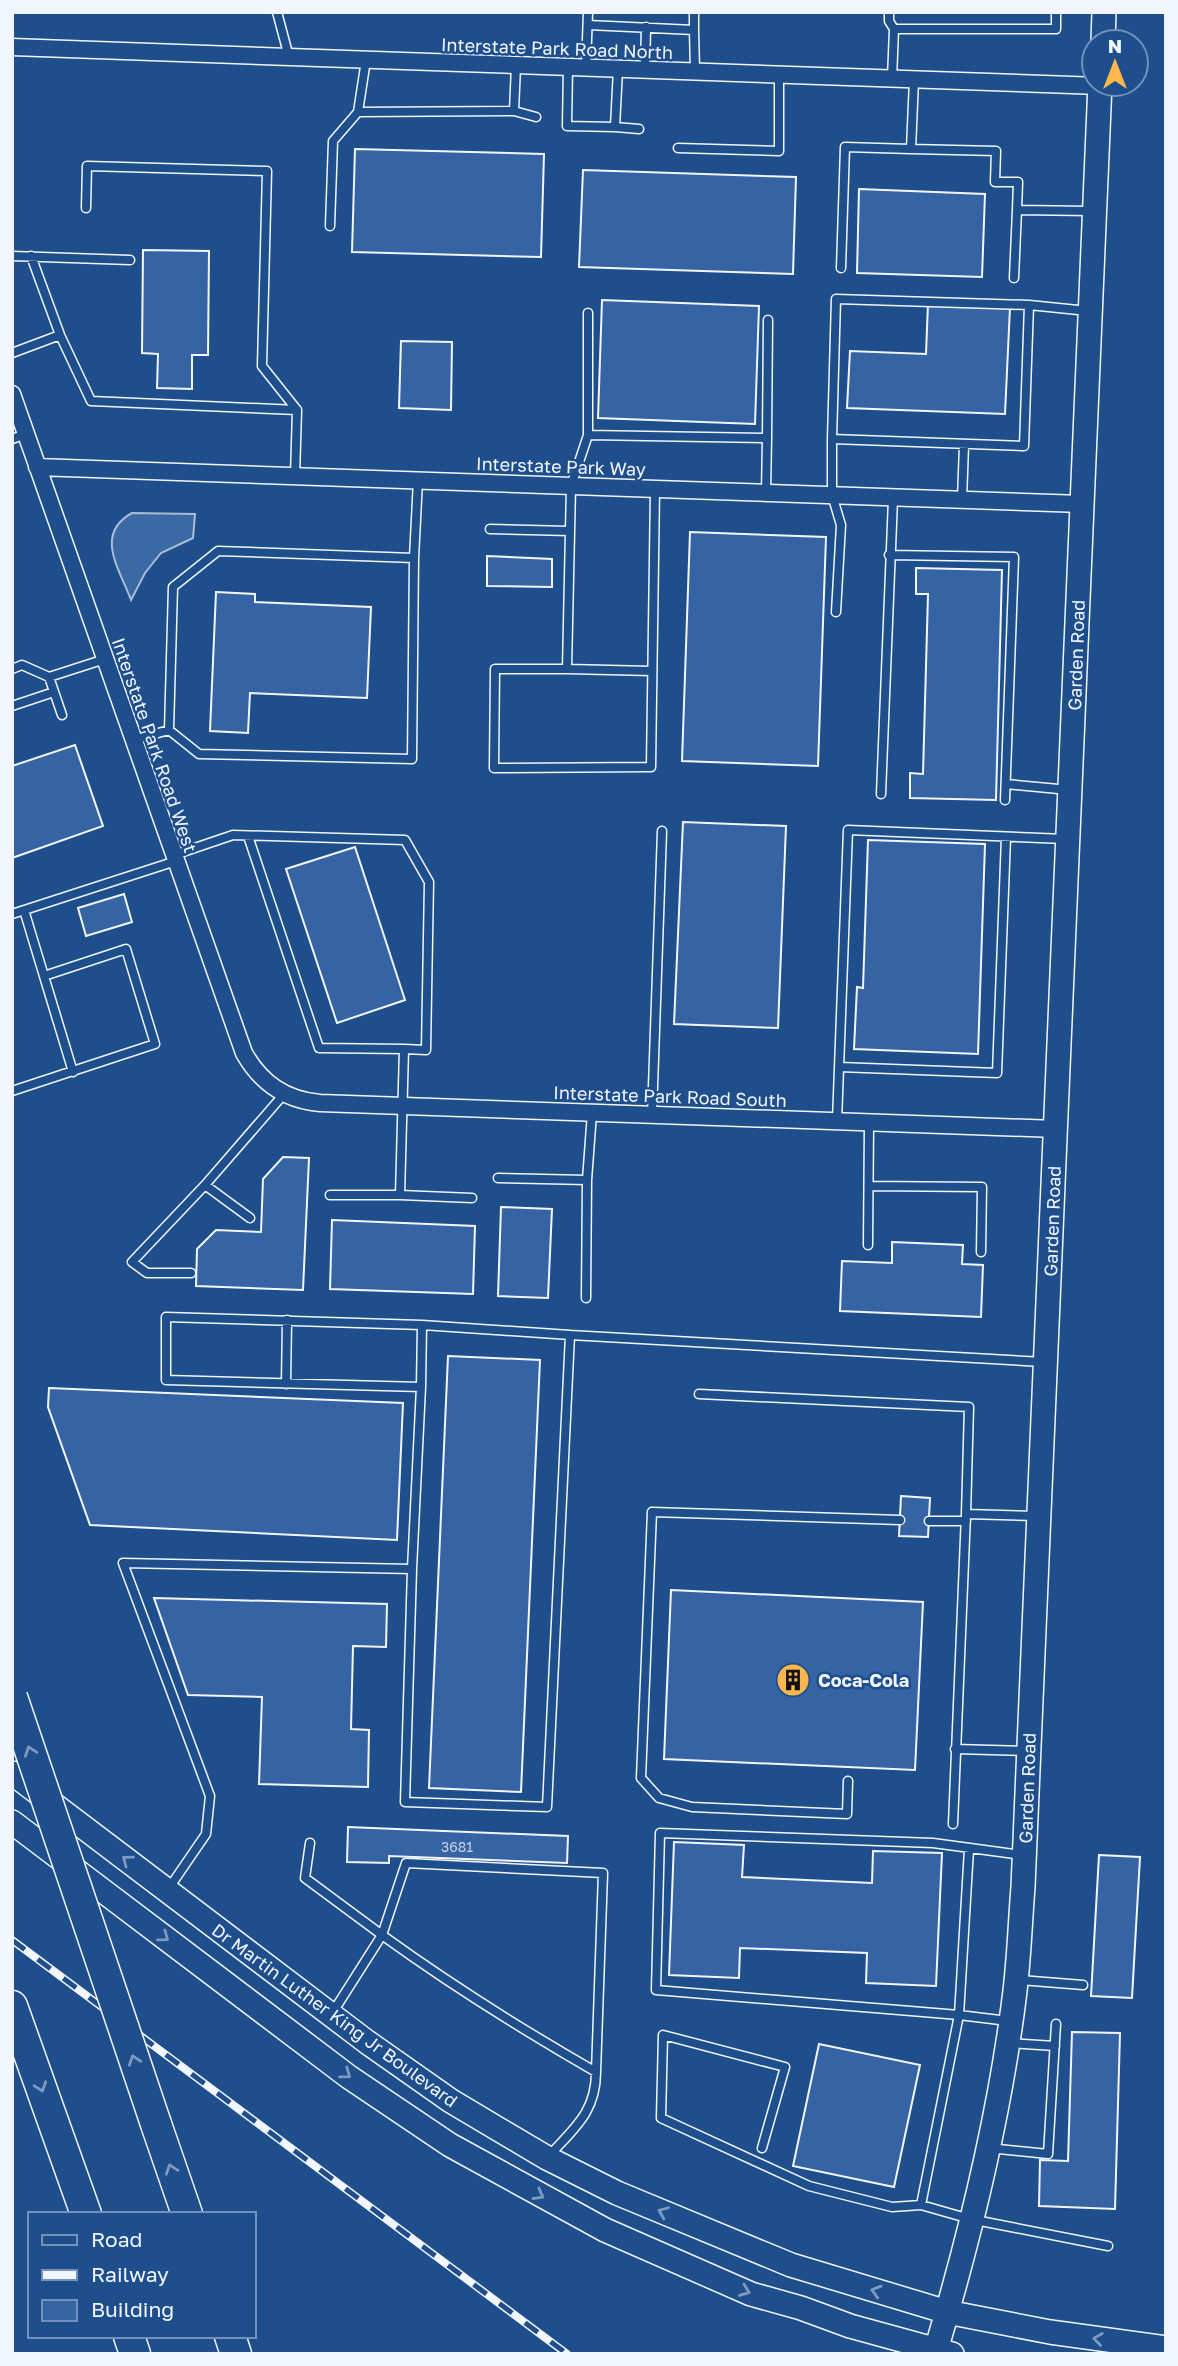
<svg xmlns="http://www.w3.org/2000/svg" width="1178" height="2366" font-family="'Golos Text',sans-serif">
	<style>
		.water { fill: #3b69a3; stroke: #a8bbd7; stroke-width: 2 }
		.building { fill: #3563a3; stroke: #f2f6ff; stroke-width: 2 }
		.lines { fill: none; stroke-linecap: round; stroke-linejoin: round }
		.lane-casing { stroke: #f2f6ff; stroke-width: 11 }
		.street-casing { stroke: #f2f6ff; stroke-width: 19 }
		.secondary-casing { stroke: #f2f6ff; stroke-width: 26 }
		.highway-casing { stroke: #f2f6ff; stroke-width: 33 }
		.lane { stroke: #1f4e8c; stroke-width: 8 }
		.street { stroke: #1f4e8c; stroke-width: 16 }
		.secondary { stroke: #1f4e8c; stroke-width: 23 }
		.highway { stroke: #1f4e8c; stroke-width: 30 }
		.rail-casing { stroke: #f2f6ff; stroke-width: 8 }
		.rail { stroke: #1f4e8c; stroke-width: 5; stroke-dasharray: 16; stroke-linecap: butt }
		.highway-bridge-casing { stroke: #f2f6ff; stroke-width: 33; stroke-linecap: butt }
		.highway-bridge { stroke: #1f4e8c; stroke-width: 30 }
		.oneway { stroke: #7e9ac0 }
		.labels { text-anchor: middle; dominant-baseline: central; stroke-width: 5; stroke-linejoin: round; paint-order: stroke }
		.number-label { font-size: 14px; fill: #c3d1e8 }
		.street-label { font-size: 18px; fill: #f2f6ff; stroke: #1f4e8c }
		.poi-label { font-size: 18px; font-weight: bold; fill: #f2f6ff; stroke: #1f4e8c; text-anchor: start }
	</style>
	<rect width="100%" height="100%" fill="#1f4e8c"/>
	<!-- water -->
	<path class="water" d="M132 513 195 514 193 538 161 553 145 573 131 600C119 568 94 534 132 513Z"/>
	<!-- building -->
	<path class="building" d="M355 149 544 154 541 257 352 252Z
		M583 170 796 177 793 274 579 267Z
		M859 189 985 194 982 277 857 273Z
		M143 250 209 251 208 355H192V389L157 388 158 354 142 353Z
		M602 300 759 306 755 424 598 418Z
		M928 303 1010 307 1005 414 847 408 850 351 926 354Z
		M401 341 452 342 451 410 399 408Z
		M690 532 826 537 818 766 682 761Z
		M487 556 552 559V587L487 586Z
		M916 568 1002 570 996 800 910 798V773L923 774 928 594H916Z
		M216 592 255 594V602L371 607 367 698 250 693 248 733 210 731Z
		M75 745 103 826 12 858V766Z
		M683 822 786 826 778 1028 674 1024Z
		M868 840 985 844 978 1054 854 1049 857 987 863 988Z
		M355 847 405 1000 337 1023 286 869Z
		M124 894 132 922 86 936 78 908Z
		M283 1157 309 1158 303 1290 196 1286 197 1249 216 1230 261 1232 263 1179Z
		M501 1207 552 1209 548 1298 498 1296Z
		M332 1220 475 1226 473 1294 330 1289Z
		M892 1242 963 1245 962 1264 983 1265 981 1317 840 1311 842 1261 892 1263Z
		M448 1356 540 1360 521 1792 429 1788Z
		M49 1388 403 1403 397 1540 90 1525 48 1407Z
		M901 1496 930 1498 928 1537 899 1536Z
		M671 1590 923 1602 915 1770 664 1759Z
		M154 1598 387 1604 386 1647 353 1646 351 1729 369 1730 368 1787 259 1784 262 1697 188 1695Z
		M348 1827 568 1836 567 1863 389 1856V1863L347 1862Z
		M674 1842 744 1845 742 1877 872 1883 873 1851 942 1853 936 1986 866 1983 867 1953 740 1948 739 1978 669 1975Z
		M1099 1855 1140 1857 1132 1998 1091 1996Z
		M1072 2032 1120 2033 1115 2209 1039 2206 1040 2160 1068 2161Z
		M819 2044 920 2065 894 2187 793 2166Z"/>
	<g class="lines">
		<defs>
			<path id="lane" d="M277 12 289 57
				M694 12V30
				M889 12V21L894 29 892 79
				M588 25 694 30 695 71
				M894 29H1056V12
				M568 67 567 126 615 127 618 69
				M586 68 588 12
				M645 70 646 27
				M514 111 536 117
				M358 112 514 111 516 66
				M615 127 639 129
				M678 148 779 151V75
				M911 149 996 151 995 182H1018L1017 210 1091 211
				M330 226 333 141 358 112 366 60
				M12 256 130 260
				M31 256 60 335 91 401 297 410 262 366 267 171 87 166 86 208
				M841 268 845 147 911 149 914 80
				M1014 278 1017 210
				M1029 305 1024 446 832 439 836 299 1029 305 1088 311
				M588 313V435L571 486 567 669H495L494 768 651 767 655 489
				M12 353 60 335
				M588 435 767 438 768 320
				M12 439 26 434
				M832 439V495L841 525 836 612
				M295 476 297 410
				M766 493 767 438
				M962 500 964 445
				M490 529 570 531
				M889 555 1014 557 1005 800
				M12 669 22 665 49 677 105 659
				M567 669 652 671
				M49 677 62 715
				M12 706 54 692
				M169 730 173 587 218 551 414 558
				M133 740 169 730 199 754 412 759 414 558 418 480
				M1006 784 1069 790
				M881 794 893 499
				M248 836 319 1048 404 1049
				M174 855 233 835 405 840 429 882 426 1050 404 1049 400 1195H330
				M24 910 73 1072
				M12 914 176 861
				M839 1067 997 1073 1006 837
				M12 1091 155 1044 126 949 44 976
				M652 1115 662 831
				M837 1121 848 830 1065 839
				M498 1178 587 1180 592 1113
				M205 1185 250 1218
				M869 1186 982 1187 981 1252
				M400 1195 472 1198
				M868 1245 869 1123
				M191 1273H147L132 1262 205 1185 284 1094
				M586 1298 587 1180
				M570 1335 1043 1362
				M286 1384 287 1320
				M421 1387 422 1325
				M699 1394 969 1407 966 1514 1036 1516
				M929 1521H966
				M955 1749 1026 1751
				M848 1781 847 1814 692 1807 659 1798 641 1778 652 1512 900 1520
				M953 1824 966 1514
				M310 1843 305 1878 382 1935 333 2012
				M969 1849 959 2015 656 1990 660 1833 933 1843 1022 1855
				M406 1863 603 1873 596 2072C523 2030 451 1985 382 1935Z
				M169 1888 206 1834 210 1796 123 1563 412 1569 405 1802 547 1807 570 1335 422 1325 166 1317V1380L421 1387 412 1569
				M1020 1980 1083 1985
				M1008 2021 959 2015 921 2205 970 2219 1108 2246
				M1010 2043 1055 2046
				M762 2148 785 2067 663 2035 661 2118 809 2186 892 2207 921 2205
				M989 2148 1048 2154 1056 2024
				M548 2157C573 2129 596 2113 596 2072"/>
			<path id="street" d="M12 47 1100 86
				M12 394 244 1053C261 1083 285 1100 320 1103L1056 1129
				M37 467 1082 504"/>
			<path id="secondary" d="M1103 42 1104 12
				M12 1773 367 2042 451 2101 547 2158 617 2193 791 2265 947 2312 1050 2332 1166 2348
				M12 1822 349 2077 450 2145 605 2230 751 2294 801 2308 850 2326 952 2354
				M936 2350C970 2236 999 2118 1014 1999 1019 1962 1020 1924 1023 1887L1100 84"/>
			<path id="highway" d="M12 2006 86 2214
				M156 2124 187 2214
				M129 2336 135 2354
				M230 2336 236 2354"/>
		</defs>
		<!-- lane casing -->
		<use href="#lane" class="lane-casing"/>
		<!-- street casing -->
		<use href="#street" class="street-casing"/>
		<!-- secondary casing -->
		<use href="#secondary" class="secondary-casing"/>
		<!-- highway casing -->
		<use href="#highway" class="highway-casing"/>
		<!-- lane -->
		<use href="#lane" class="lane"/>
		<!-- street -->
		<use href="#street" class="street"/>
		<!-- secondary -->
		<use href="#secondary" class="secondary"/>
		<!-- highway -->
		<use href="#highway" class="highway"/>
		<defs>
			<path id="rail" d="M12 1940 567 2354"/>
		</defs>
		<!-- rail casing -->
		<use href="#rail" class="rail-casing"/>
		<!-- rail -->
		<use href="#rail" class="rail"/>
		<defs>
			<path id="highway-bridge" d="M12 1697 156 2124"/>
		</defs>
		<!-- highway-bridge casing -->
		<use href="#highway-bridge" class="highway-bridge-casing"/>
		<!-- highway-bridge -->
		<use href="#highway-bridge" class="highway-bridge"/>
	</g>
	<!-- one-way arrows -->
	<defs><path id="oneway-chevron" d="M-2-3.5L2.5 0L-2 3.5" fill="none" stroke-width="1.6" stroke-linecap="round" stroke-linejoin="round" transform="scale(1.75)"/></defs>
	<g class="oneway">
		<use href="#oneway-chevron" transform="translate(30 1751) rotate(-109)"/>
		<use href="#oneway-chevron" transform="translate(127 1860) rotate(-143)"/>
		<use href="#oneway-chevron" transform="translate(164 1937) rotate(37)"/>
		<use href="#oneway-chevron" transform="translate(134 2060) rotate(-109)"/>
		<use href="#oneway-chevron" transform="translate(346 2074) rotate(36)"/>
		<use href="#oneway-chevron" transform="translate(41 2087) rotate(71)"/>
		<use href="#oneway-chevron" transform="translate(171 2169) rotate(-109)"/>
		<use href="#oneway-chevron" transform="translate(539 2195) rotate(29)"/>
		<use href="#oneway-chevron" transform="translate(663 2212) rotate(-157)"/>
		<use href="#oneway-chevron" transform="translate(745 2291) rotate(21)"/>
		<use href="#oneway-chevron" transform="translate(876 2291) rotate(-164)"/>
		<use href="#oneway-chevron" transform="translate(1098 2339) rotate(-172)"/>
	</g>
	<!-- icons -->
	<defs>
		<symbol id="building-disc" viewBox="-11 -11 22 22"><circle r="9.5" fill="#ffb74d" stroke="#1f4e8c"/><path d="M-4-6H4V6H1V3H-1V6H-4ZM-2.5-4.3h1.7v1.8h-1.7ZM.8-4.3h1.7v1.8H.8ZM-2.5-1h1.7V.8h-1.7ZM.8-1h1.7V.8H.8Z" fill="#111"/></symbol>
	</defs>
	<g fill-rule="evenodd">
		<use href="#building-disc" x="774" y="1661" width="38" height="38"/>
	</g>
	<g class="labels">
		<!-- number labels -->
		<g class="number-label">
			<text x="457" y="1846">3681</text>
		</g>
		<!-- street labels -->
		<g class="street-label">
			<text transform="translate(557 48) rotate(2)">Interstate Park Road North</text>
			<text transform="translate(561 466) rotate(2)">Interstate Park Way</text>
			<text transform="translate(1076 655) rotate(-88)">Garden Road</text>
			<text transform="translate(155 745) rotate(71)">Interstate Park Road West</text>
			<text transform="translate(670 1096) rotate(2)">Interstate Park Road South</text>
			<text transform="translate(1052 1221) rotate(-88)">Garden Road</text>
			<text transform="translate(1027 1788) rotate(-88)">Garden Road</text>
			<text transform="translate(335 2015) rotate(36)">Dr Martin Luther King Jr Boulevard</text>
		</g>
		<!-- poi labels -->
		<g class="poi-label">
			<text x="818" y="1680">Coca-Cola</text>
		</g>
	</g>
	<!-- border -->
	<rect width="1178" height="2366" fill="none" stroke="#f2f6ff" stroke-width="28"/>
	<!-- legend -->
	<rect x="28" y="2212" width="228" height="126" fill="#1f4e8c" stroke="#7391ba" stroke-width="2"/>
	<rect x="42" y="2235" width="35" height="10" fill="#1f4e8c" stroke="#7391ba" stroke-width="2"/>
	<text x="91" y="2247" font-size="21" fill="#f2f6ff">Road</text>
	<rect x="42" y="2270" width="35" height="10" fill="#f2f6ff" stroke="#7391ba" stroke-width="2"/>
	<text x="91" y="2282" font-size="21" fill="#f2f6ff">Railway</text>
	<rect x="42" y="2300" width="35" height="21" fill="#3563a3" stroke="#7391ba" stroke-width="2"/>
	<text x="91" y="2317" font-size="21" fill="#f2f6ff">Building</text>
	<!-- north arrow -->
	<g transform="translate(1115 63)"><circle r="33" fill="#1f4e8c" stroke="#7391ba" stroke-width="2"/>
	<path d="M0-5L12 26L0 18L-12 26Z" fill="#ffb74d"/>
	<text y="-10" font-size="19" font-weight="bold" text-anchor="middle" fill="#f2f6ff">N</text>
	</g>
</svg>
